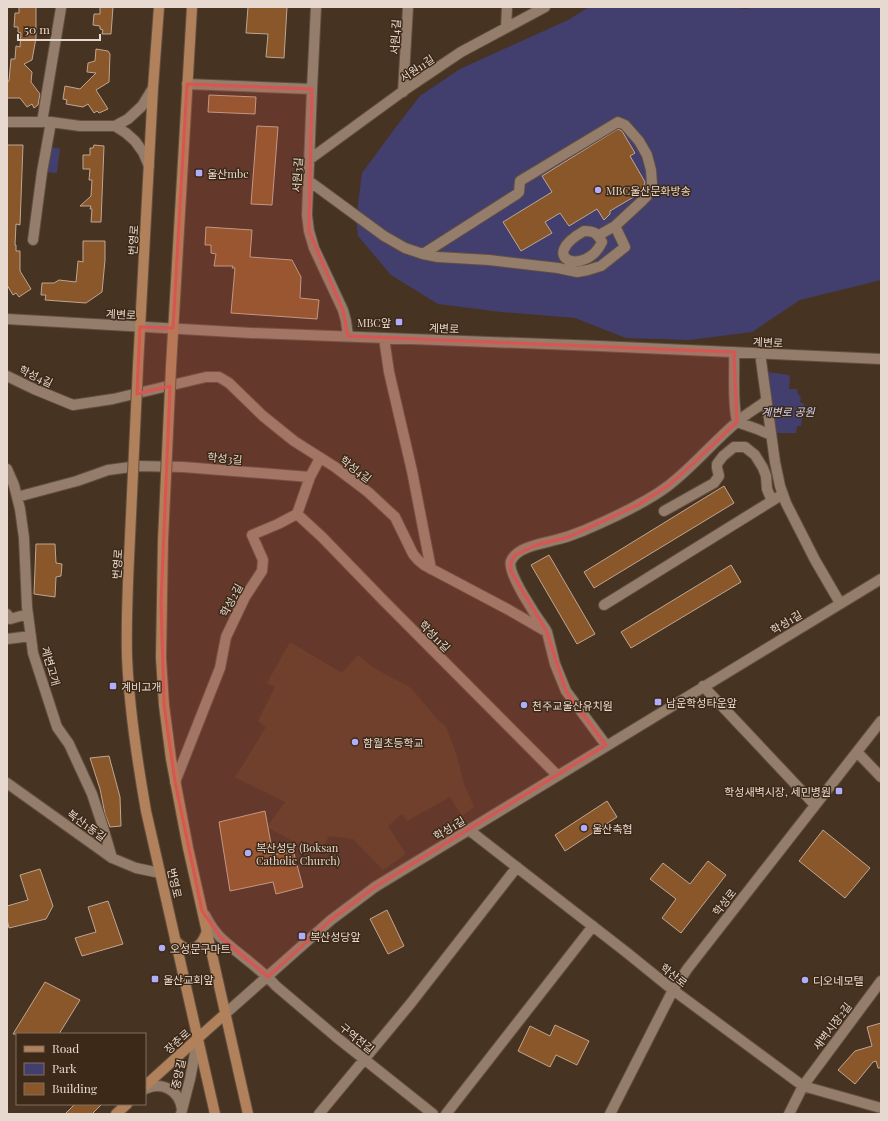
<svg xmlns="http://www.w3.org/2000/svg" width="888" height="1121" font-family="'Playfair Display','Noto Sans KR',serif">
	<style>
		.built { fill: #553b25 }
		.green { fill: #423f6f }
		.building { fill: #895729; stroke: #bfa693 }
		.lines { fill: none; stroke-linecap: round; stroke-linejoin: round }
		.minor-casing { stroke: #614f41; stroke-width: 12 }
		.major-casing { stroke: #614f41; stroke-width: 12 }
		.minor { stroke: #947d6a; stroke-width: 10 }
		.major { stroke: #b0815a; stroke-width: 10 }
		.major-bridge-casing { stroke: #614f41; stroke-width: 12; stroke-linecap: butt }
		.major-bridge { stroke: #b0815a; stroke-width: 10 }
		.marked { fill: #da5452; fill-opacity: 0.2; stroke: #da5452; stroke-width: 3; stroke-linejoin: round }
		.poi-dot { fill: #b0aefa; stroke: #3d2918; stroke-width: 1.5 }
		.labels { text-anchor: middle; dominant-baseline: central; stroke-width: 3; stroke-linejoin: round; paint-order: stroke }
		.street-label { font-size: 11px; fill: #e7d9cf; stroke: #3d2918 }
		.poi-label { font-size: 11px; fill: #e7d9cf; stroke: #3d2918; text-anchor: start }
		.park-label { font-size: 11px; font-style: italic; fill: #d5d5f9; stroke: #3d2918 }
	</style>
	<rect width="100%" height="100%" fill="#473322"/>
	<!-- built -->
	<path class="built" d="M290 642 342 673 358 655 372 667 411 688 436 718 446 727 457 756 464 784 474 807 462 816 450 797 407 821 402 814 388 826 406 854 383 870 353 839 329 836 318 855 267 827 285 802 234 777 238 773 266 727 258 721 275 687 267 683Z"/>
	<!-- green -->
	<path class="green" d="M589 7H731L747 9 749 7H881V280L800 300 752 332 689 340 626 338 575 318 501 312 438 304 391 275 358 236 356 220 362 173 396 127 420 96 460 69 568 20Z
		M45 147 60 148 57 173 42 172Z
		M767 372 789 375 790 377 789 389H797L798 395 801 396 800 402 804 404 801 426H797L796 433H777Z"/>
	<!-- building -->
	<path class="building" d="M19 7H36V38L32 60 24 64 32 72 31 82 40 94 38 105 34 108 32 104 27 107 20 98H7V82L9 81 11 59H15L16 46 20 47 21 33 18 32V27H14L15 13H19Z
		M100 7H113L111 34H102L103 30 100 29V26L93 25 94 14H100Z
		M248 7H287L284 58 266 57 268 34 246 33Z
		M96 49 108 51 110 54 109 82 96 90 108 109 99 113 97 111 94 113 88 104 83 107 66 104 67 100 63 99 65 86 80 89 96 73 87 72 88 63 95 61Z
		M209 95 256 97 255 114 208 112Z
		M257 126 278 127 272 205 251 204Z
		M618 129 622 131 635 153 630 156 645 182 642 192 610 211V214L604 220 597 209 569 226 560 213 545 222 552 233 521 251 503 222 552 192 542 176Z
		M7 145H23L20 225 16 224 15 245H16V251H20V271L31 289 19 297 16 293 13 295 7 285Z
		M94 145 104 146 101 222H91L92 209H90L91 206H80L91 196 92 180H89L90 169H83V155H90V148H93Z
		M206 227 252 230 250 257 292 260 301 277 300 298 319 300 317 319 231 313 235 268H232L233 266H214L216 254 211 253V245H205Z
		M83 241H105V260L102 292 86 303 45 300 46 295H41L42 283H54L59 280 76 282 78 261 83 262Z
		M724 486 734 503 594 588 584 572Z
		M36 544H55L56 563 62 564 61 576 56 577 55 597 34 594Z
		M549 555 595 634 577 644 531 565Z
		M731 565 741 582 631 648 621 632Z
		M109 756 120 797 121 826 110 827 105 814 100 789 90 758Z
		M607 801 617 817 565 851 555 835Z
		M265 811 273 855 293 850 303 887 276 894 273 882 230 891 219 822Z
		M823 830 870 868 845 898 799 861Z
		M708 861 726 875 681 933 662 918 676 899 650 879 663 863 690 884Z
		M40 869 53 906 46 919 9 928 7 919V906L28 900 20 875Z
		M108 901 123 944 82 956 75 938 96 932 88 907Z
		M387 910 404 946 388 954 370 919Z
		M45 982 80 1000 59 1034H13Z
		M881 1023V1068H878L876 1061 873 1062 855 1084 838 1070 855 1051 872 1046 867 1027Z
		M555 1025 589 1041 577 1065 556 1055 550 1067 518 1051 530 1026 550 1036Z
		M75 1104H102L92 1114H65Z"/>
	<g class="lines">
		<defs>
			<path id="minor" d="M316 7 312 89 307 215 309 231 314 248 343 310 346 321 348 336
				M506 28 507 7
				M187 84 312 89
				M403 92 408 7
				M7 122H51L80 126H115L126 133 135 141 143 152 149 166
				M42 122 61 8
				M115 126 128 119 142 106 153 88
				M310 159 406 89 461 52 545 7
				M309 181 384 236 405 248 423 254 438 257 489 260 558 268 577 272 588 270 601 266 625 247 615 226
				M584 231C594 231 597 233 602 242 586 277 535 259 584 231Z
				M33 240 42 172 51 122
				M423 254 517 194 519 192 520 181 618 122 625 125 639 141 647 155 651 170 652 184 647 196 642 201 615 226 599 235
				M7 319 251 333 599 346 881 359
				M384 338 389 372 412 471 431 569
				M734 352C735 376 732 399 737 422L757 429 771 435
				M760 353 775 462 780 486 786 503 815 560 840 603
				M7 376 34 389 73 405 113 399 206 377H219L229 383 263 416 294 441 335 467 368 492 395 517 413 554 418 560 424 565 509 610 547 632 555 664 566 691 606 745
				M7 469 14 485 20 509 24 538 27 607 33 653 57 727 69 744 92 794 102 824 112 858
				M17 497 77 481 108 470 138 466 183 467 310 477
				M664 511 714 483 719 476 717 468V464L723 456 734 447H745L755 455 763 468 766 476 767 489 772 501
				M297 514 322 537 384 601 557 775
				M604 605 783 494
				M7 614 10 619 28 614
				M546 630C538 619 506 572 511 561 517 546 546 543 559 539 568 537 577 533 585 530 613 518 644 504 668 486 693 467 713 442 737 422 746 414 757 408 766 401
				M7 639 31 636
				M703 686 815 805
				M857 752 881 777
				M175 782 220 668 226 637 245 597 262 571 263 560 252 535 278 524 297 514 310 477 320 458
				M7 783 112 858 136 868 160 873
				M469 830 626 952 673 990 803 1086 881 1108
				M205 915C209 923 214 931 221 938 239 955 260 968 276 986L335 1036 433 1114
				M225 1014 331 920 375 887 881 579
				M145 1089C162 1081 179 1090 182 1109
				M181 1114 190 1079 198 1038
				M319 1114 411 1003 517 867
				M446 1114 593 926
				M610 1114 673 990 688 968 881 721
				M789 1114 803 1086 881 981"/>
			<path id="major" d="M138 366 153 88 159 7
				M171 367 192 7
				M130 537C128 577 126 617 127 656 129 708 137 760 146 811L215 1114
				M163 540 161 658 164 705 171 759 188 848 248 1114
				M175 940C189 956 201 949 207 931
				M145 1086 198 1038 225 1014
				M116 1114 127 1104"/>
		</defs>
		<!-- minor casing -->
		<use href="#minor" class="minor-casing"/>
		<!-- major casing -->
		<use href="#major" class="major-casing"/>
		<!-- minor -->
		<use href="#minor" class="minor"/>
		<!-- major -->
		<use href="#major" class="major"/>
		<defs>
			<path id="major-bridge" d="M130 537 138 366
				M163 540 171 367"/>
		</defs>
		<!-- major-bridge casing -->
		<use href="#major-bridge" class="major-bridge-casing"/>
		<!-- major-bridge -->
		<use href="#major-bridge" class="major-bridge"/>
	</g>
	<!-- marked area -->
	<path class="marked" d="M187 84 312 89 309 231 343 310 348 336 734 352 737 422 695 462 668 486 638 505 569 537 537 545 515 555 511 562V571L547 632 566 691 606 745 375 887 331 920 268 977 221 938 202 911 175 782 164 705 161 603 170 386 137 394 140 327 173 328Z"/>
	<!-- markers -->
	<g class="poi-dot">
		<rect x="195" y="169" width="8" height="8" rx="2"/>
		<circle cx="598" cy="190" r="4"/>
		<rect x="395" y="318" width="8" height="8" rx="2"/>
		<rect x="109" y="682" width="8" height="8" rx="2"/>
		<rect x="654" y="698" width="8" height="8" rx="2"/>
		<circle cx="524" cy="705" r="4"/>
		<circle cx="355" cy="742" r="4"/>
		<rect x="835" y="787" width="8" height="8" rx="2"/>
		<circle cx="584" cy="828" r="4"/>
		<circle cx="248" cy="853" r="4"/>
		<rect x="298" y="932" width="8" height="8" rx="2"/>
		<circle cx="162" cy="948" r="4"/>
		<rect x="151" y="975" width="8" height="8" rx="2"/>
		<circle cx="805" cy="980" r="4"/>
	</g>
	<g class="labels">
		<!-- street labels -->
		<g class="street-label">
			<text transform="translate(395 37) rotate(-87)">서원4길</text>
			<text transform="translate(417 68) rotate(-34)">서원11길</text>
			<text transform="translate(297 175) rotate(-87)">서원3길</text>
			<text transform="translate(133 240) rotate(-87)">번영로</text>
			<text transform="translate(121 314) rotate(3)">계변로</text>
			<text transform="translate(444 328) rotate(2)">계변로</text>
			<text transform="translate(768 342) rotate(3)">계변로</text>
			<text transform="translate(36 376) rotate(25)">학성4길</text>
			<text transform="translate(225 458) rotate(5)">학성3길</text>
			<text transform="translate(356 469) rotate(37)">학성4길</text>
			<text transform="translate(117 564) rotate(-87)">번영로</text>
			<text transform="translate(231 600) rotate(-62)">학성2길</text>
			<text transform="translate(786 622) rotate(-31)">학성1길</text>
			<text transform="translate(435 636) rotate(45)">학성11길</text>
			<text transform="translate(51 666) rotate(74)">계변고개</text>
			<text transform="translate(87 825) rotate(36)">복산1동길</text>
			<text transform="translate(449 828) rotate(-31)">학성1길</text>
			<text transform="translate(175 883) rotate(77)">번영로</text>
			<text transform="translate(724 902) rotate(-52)">학성로</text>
			<text transform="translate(674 975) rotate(38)">학산로</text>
			<text transform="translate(832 1026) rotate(-53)">새벽시장2길</text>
			<text transform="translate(357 1038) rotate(39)">구역전길</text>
			<text transform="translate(177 1041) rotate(-42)">장춘로</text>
			<text transform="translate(178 1074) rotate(-78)">중앙길</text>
		</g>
		<!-- poi labels -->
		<g class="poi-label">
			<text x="207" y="173">울산mbc</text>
			<text x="606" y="190">MBC울산문화방송</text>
			<text x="391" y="322" text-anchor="end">MBC앞</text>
			<text x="121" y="686">계비고개</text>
			<text x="666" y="702">남운학성타운앞</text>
			<text x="532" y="705">천주교울산유치원</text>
			<text x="363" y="742">함월초등학교</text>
			<text x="831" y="791" text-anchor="end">학성새벽시장, 세민병원</text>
			<text x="592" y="828">울산축협</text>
			<text x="256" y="847">복산성당 (Boksan<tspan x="256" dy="13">Catholic Church)</tspan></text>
			<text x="310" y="936">복산성당앞</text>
			<text x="170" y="948">오성문구마트</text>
			<text x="163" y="979">울산교회앞</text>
			<text x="813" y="980">디오네모텔</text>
		</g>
		<!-- park labels -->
		<g class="park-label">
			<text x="788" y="411">계변로 공원</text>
		</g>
	</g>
	<!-- border -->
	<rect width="888" height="1121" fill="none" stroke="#e7d9cf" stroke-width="16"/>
	<!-- legend -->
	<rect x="16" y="1033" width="130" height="72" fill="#3d2918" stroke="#816f61"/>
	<rect x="24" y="1046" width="20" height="6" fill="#b0815a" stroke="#816f61"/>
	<text x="52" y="1053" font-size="12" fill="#e7d9cf">Road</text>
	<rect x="24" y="1063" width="20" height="12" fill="#423f6f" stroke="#816f61"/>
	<text x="52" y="1073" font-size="12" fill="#e7d9cf">Park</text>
	<rect x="24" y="1083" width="20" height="12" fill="#895729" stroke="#816f61"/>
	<text x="52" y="1093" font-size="12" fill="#e7d9cf">Building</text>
	<!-- scale -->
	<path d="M18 34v6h82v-6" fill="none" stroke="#e7d9cf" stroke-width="2"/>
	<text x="24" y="34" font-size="12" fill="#e7d9cf" stroke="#3d2918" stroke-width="3" paint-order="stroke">50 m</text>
</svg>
